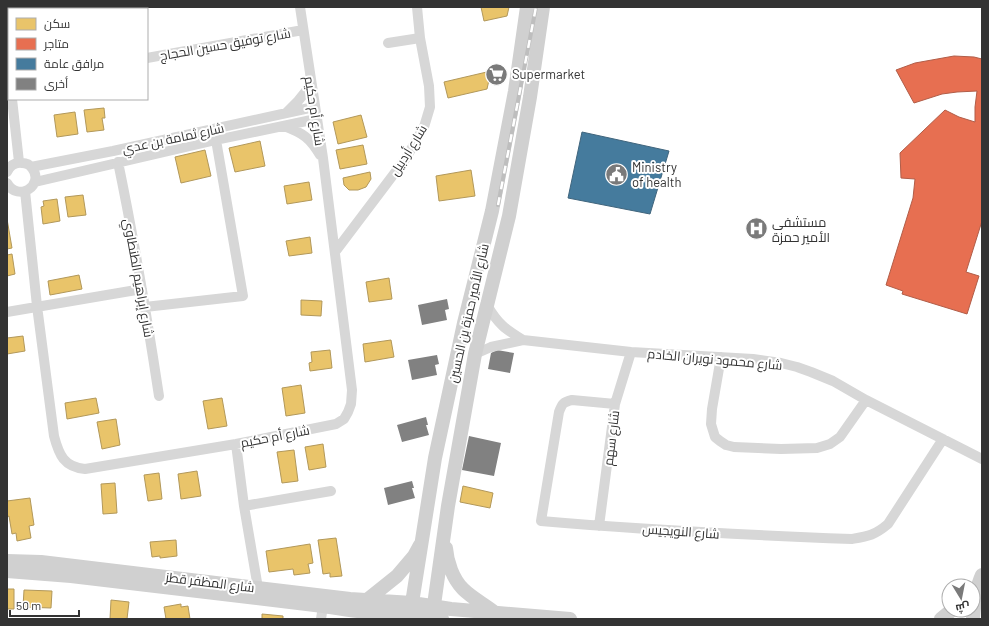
<svg xmlns="http://www.w3.org/2000/svg" width="989" height="626" font-family="Barlow,Cairo,sans-serif">
	<style>
		.homes { fill: #e9c46a; stroke: #b2985a }
		.shops { fill: #e76f51; stroke: #b15d48 }
		.public { fill: #457b9d; stroke: #40657d }
		.building { fill: #818181 }
		.lines { fill: none; stroke-linecap: round; stroke-linejoin: round }
		.street { stroke: #d7d7d7; stroke-width: 10 }
		.secondary { stroke: #d0d0d0; stroke-width: 14 }
		.rail-casing { stroke: #bebebe; stroke-width: 4 }
		.rail { stroke: #fff; stroke-width: 2.5; stroke-dasharray: 8; stroke-linecap: butt }
		.labels { text-anchor: middle; dominant-baseline: central; stroke-width: 4; stroke-linejoin: round; paint-order: stroke }
		.street-label { font-size: 13px; fill: #333; stroke: #fff }
		.poi-label { font-size: 13px; fill: #333; stroke: #fff; text-anchor: start }
	</style>
	<rect width="100%" height="100%" fill="#fff"/>
	<!-- homes -->
	<path class="homes" d="M481 7H509L507 16 484 21Z
		M491 71 487 89 448 98 444 82Z
		M104 108 105 118H102L104 130 87 132 84 110Z
		M75 112 78 134 57 137 54 115Z
		M361 115 367 137 338 144 333 122Z
		M260 141 265 166 235 172 229 148Z
		M363 145 367 164 340 169 336 150Z
		M205 150 211 176 181 183 175 157Z
		M471 170 475 196 439 201 436 176Z
		M370 172 371 179 366 187 358 190H349L344 185 343 178Z
		M309 182 312 200 287 204 284 186Z
		M83 195 86 215 68 217 65 197Z
		M57 199 60 221 43 224 41 207 44 206 43 201Z
		M7 219 12 248 7 249Z
		M310 237 312 253 289 256 286 241Z
		M12 254 15 274 7 276V255Z
		M79 275 82 289 50 295 48 281Z
		M389 278 392 299 369 302 366 282Z
		M301 300 322 301 321 316 301 315Z
		M23 336 25 351 7 354V338Z
		M391 340 394 357 365 362 363 344Z
		M330 350 332 368 310 371 309 363 312 362 311 352Z
		M301 385 305 413 286 416 282 388Z
		M96 398 99 413 67 419 65 403Z
		M222 398 227 426 208 429 203 401Z
		M116 419 120 445 102 449 97 422Z
		M323 444 326 467 309 470 305 447Z
		M294 450 298 481 282 483 277 452Z
		M197 471 201 496 181 499 178 474Z
		M159 473 162 499 148 501 144 475Z
		M115 483 117 513 103 514 101 484Z
		M463 486 493 493 490 508 460 502Z
		M30 498 34 525 29 526 31 538 17 541 16 533 12 534 9 516 7 517V501Z
		M336 538 342 576 330 577V573L323 574 318 540Z
		M176 540 177 556 160 558V556L152 557 150 542Z
		M310 544 313 563 308 564 310 573 294 575 293 569 269 572 266 551Z
		M7 589H14V609H7Z
		M24 590 52 591 51 608 23 607Z
		M111 600 129 602 127 619H110Z
		M181 604V607L188 606 190 619H166L164 607Z
		M262 614 283 616V619H262Z"/>
	<!-- shops -->
	<path class="shops" d="M954 56 974 57 982 59V221L966 272 979 276 967 314 902 294 903 291 886 285 913 198 915 179 901 178 900 153 945 110 959 117 975 122V107L977 91 957 92 942 94 914 103 896 70 915 63Z"/>
	<!-- public -->
	<path class="public" d="M582 132 669 151 650 214 568 198Z"/>
	<!-- building -->
	<path class="building" d="M447 299 449 309 445 310 447 320 422 325 418 305Z
		M497 350 514 353 510 373 488 369 491 353Z
		M437 355 439 364 435 365 437 375 412 380 408 360Z
		M426 417 428 425H426L429 435 402 442 397 425Z
		M469 436 501 443 494 476 462 470Z
		M412 481 414 488H412L415 498 388 505 384 488Z"/>
	<g class="lines">
		<!-- street -->
		<path class="street" d="M388 43 420 38
			M7 52 9 69
			M147 58 303 30
			M12 99 19 162
			M286 113 298 101 311 85
			M284 126C303 133 310 138 320 155
			M118 162C134 239 147 317 159 396
			M31 167 113 151 314 107
			M7 172C10 166 15 162 22 163 26 163 30 165 32 168 45 185 18 203 7 183
			M35 182 216 140 316 119
			M25 191 37 306 54 436C59 455 64 467 85 469L236 444 336 424 344 419 348 412 351 404 352 390 323 158 300 7
			M335 252 406 158 424 127 430 107 429 86 420 38 417 7
			M487 305C498 324 505 329 523 340
			M145 307 243 296 216 140
			M7 312 142 289
			M475 354 491 347 523 340 631 352 753 359 781 363 797 367 811 372 833 381 866 400 982 459
			M721 357 712 409 711 424 715 437 720 441 726 445 734 447 781 449 817 448 830 444 840 437 866 400
			M615 404 572 400C563 402 562 404 559 412L541 521C644 530 748 535 852 539 869 536 875 535 888 524L943 439
			M236 444 244 506 258 588
			M244 506 331 491
			M599 526 615 404 631 352
			M321 619 323 606"/>
		<!-- secondary -->
		<path class="secondary" d="M446 548C447 562 453 579 463 589 472 598 484 604 494 612
			M7 561 41 562 350 599 412 603 451 609 570 619
			M7 571 71 576 323 606C343 609 362 612 382 614 402 616 422 617 442 619
			M367 600 397 576 414 556 420 545
			M411 619 412 603 435 458 464 323 492 211 515 91 527 7
			M432 619 448 506 475 354 509 216 530 97 543 7
			M941 619 952 610
			M973 619C974 604 976 588 982 575"/>
		<defs>
			<path id="rail" d="M498 205 536 7"/>
		</defs>
		<!-- rail casing -->
		<use href="#rail" class="rail-casing"/>
		<!-- rail -->
		<use href="#rail" class="rail"/>
	</g>
	<!-- icons -->
	<defs>
		<symbol id="supermarket-disc" viewBox="-11 -11 22 22"><circle r="9.5" fill="#7a7a7a" stroke="#fff"/><path d="M-6-5.5h2.5l.6 2H6L4.5 2H-2.5L-4.4-4H-6ZM-1.5 3.2a1.3 1.3 0 1 0 .1 0ZM3 3.2a1.3 1.3 0 1 0 .1 0Z" fill="#fff"/></symbol>
		<symbol id="civic-disc" viewBox="-11 -11 22 22"><circle r="9.5" fill="#7a7a7a" stroke="#fff"/><path d="M-.6-6.5H3V-4.5H.6V-3L4-1V1h2V6H-6V1h2V-1L-.6-3ZM-1.2 2.5V6h2.4V2.5Z" fill="#fff"/></symbol>
		<symbol id="hospital-disc" viewBox="-11 -11 22 22"><circle r="9.5" fill="#7a7a7a" stroke="#fff"/><path d="M-5-5h3v3.5h4V-5h3V5h-3V1.5h-4V5h-3Z" fill="#fff"/></symbol>
	</defs>
	<g fill-rule="evenodd">
		<use href="#supermarket-disc" x="484" y="62" width="25" height="25"/>
		<use href="#civic-disc" x="604" y="162" width="25" height="25"/>
		<use href="#hospital-disc" x="744" y="216" width="25" height="25"/>
	</g>
	<g class="labels">
		<!-- street labels -->
		<g class="street-label">
			<text transform="translate(225 44) rotate(-10)">شارع توفيق حسين الحجاج</text>
			<text transform="translate(315 111) rotate(81)">شارع أم حكيم</text>
			<text transform="translate(173 138) rotate(-12)">شارع ثمامة بن عدي</text>
			<text transform="translate(408 150) rotate(-58)">شارع أردبيل</text>
			<text transform="translate(139 278) rotate(80)">شارع إبراهيم الطنطاوي</text>
			<text transform="translate(468 313) rotate(-77)">شارع الأمير حمزة بن الحسين</text>
			<text transform="translate(715 359) rotate(5)">شارع محمود نويران الخادم</text>
			<text transform="translate(275 436) rotate(-11)">شارع أم حكيم</text>
			<text transform="translate(611 438) rotate(-83)">شارع سهم</text>
			<text transform="translate(681 531) rotate(4)">شارع النويجيس</text>
			<text transform="translate(210 582) rotate(7)">شارع المظفر قطز</text>
		</g>
		<!-- poi labels -->
		<g class="poi-label">
			<text x="512" y="74">Supermarket</text>
			<text x="632" y="167">Ministry<tspan x="632" dy="15">of health</tspan></text>
			<text x="772" y="222">مستشفى<tspan x="772" dy="15">الأمير حمزة</tspan></text>
		</g>
	</g>
	<!-- border -->
	<rect width="989" height="626" fill="none" stroke="#333333" stroke-width="16"/>
	<!-- legend -->
	<rect x="8" y="8" width="140" height="92" fill="#ffffff" stroke="#adadad"/>
	<rect x="16" y="18" width="20" height="12" fill="#e9c46a" stroke="#adadad"/>
	<text x="44" y="28" font-size="12" fill="#333333">سكن</text>
	<rect x="16" y="38" width="20" height="12" fill="#e76f51" stroke="#adadad"/>
	<text x="44" y="48" font-size="12" fill="#333333">متاجر</text>
	<rect x="16" y="58" width="20" height="12" fill="#457b9d" stroke="#adadad"/>
	<text x="44" y="68" font-size="12" fill="#333333">مرافق عامة</text>
	<rect x="16" y="78" width="20" height="12" fill="#818181" stroke="#adadad"/>
	<text x="44" y="88" font-size="12" fill="#333333">أخرى</text>
	<!-- north arrow -->
	<g transform="translate(961 598) rotate(170)"><circle r="19" fill="#ffffff" stroke="#adadad"/>
	<path d="M0-3L7 15L0 10L-7 15Z" fill="#7a7a7a"/>
	<text y="-6" font-size="11" font-weight="bold" text-anchor="middle" fill="#333333">ش</text>
	</g>
	<!-- scale -->
	<path d="M10 610v6h69v-6" fill="none" stroke="#333333" stroke-width="2"/>
	<text x="16" y="610" font-size="12" fill="#333333" stroke="#ffffff" stroke-width="3" paint-order="stroke">50 m</text>
</svg>
